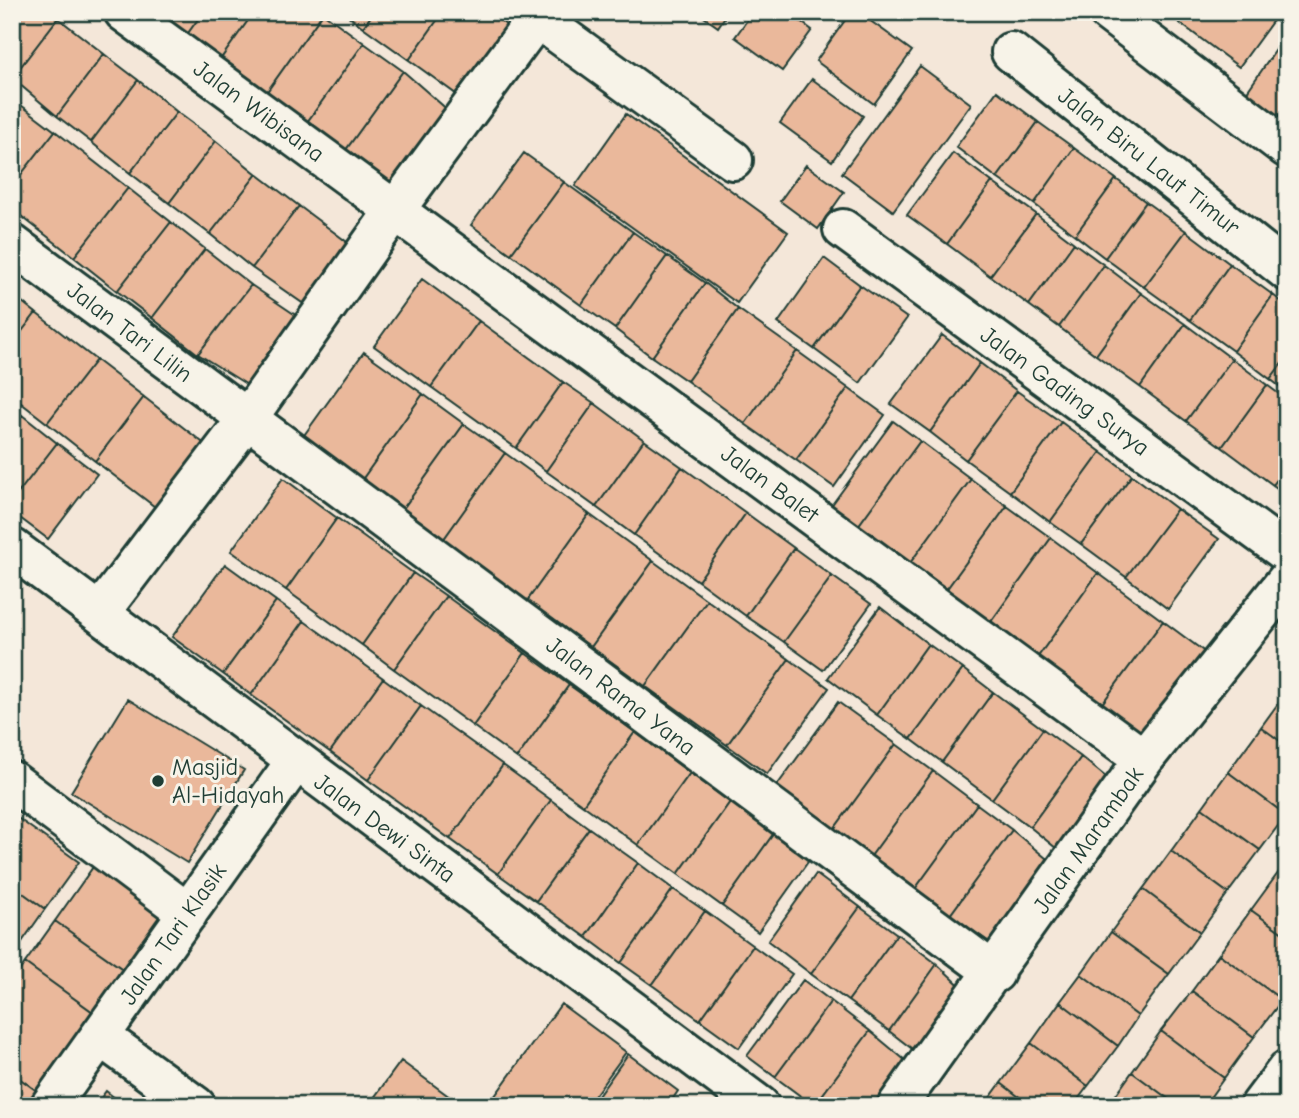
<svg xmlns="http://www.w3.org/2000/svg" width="1299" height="1118" font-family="'Comic Neue',sans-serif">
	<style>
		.building { fill: #eab89b; stroke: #1f3d34; stroke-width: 2 }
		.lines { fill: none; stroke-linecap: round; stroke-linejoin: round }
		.minor-casing { stroke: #1f3d34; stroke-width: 44 }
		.minor { stroke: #f7f3e8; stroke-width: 38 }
		.poi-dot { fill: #1f3d34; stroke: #f7f3e8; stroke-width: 2.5 }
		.labels { text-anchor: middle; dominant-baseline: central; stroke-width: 6; stroke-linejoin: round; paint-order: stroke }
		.street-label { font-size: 24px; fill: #1f3d34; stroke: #f7f3e8 }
		.poi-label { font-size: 24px; fill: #1f3d34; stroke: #f7f3e8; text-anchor: start }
	</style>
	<rect width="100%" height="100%" fill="#f4e7d9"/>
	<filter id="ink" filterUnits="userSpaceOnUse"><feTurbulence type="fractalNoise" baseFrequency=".0143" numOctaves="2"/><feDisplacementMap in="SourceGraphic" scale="14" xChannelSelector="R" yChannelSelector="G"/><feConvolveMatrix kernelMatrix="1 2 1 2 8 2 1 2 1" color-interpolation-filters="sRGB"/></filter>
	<g filter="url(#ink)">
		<!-- building -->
		<path class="building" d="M16 12H50L58 18 12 78V16Z
			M139 12H203L181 43Z
			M203 12H254L215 67 181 43Z
			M254 12 323 13 261 100 215 67Z
			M343 12H374L363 27Z
			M374 12H443L409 60 363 27Z
			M443 12H491L508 27 456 94 409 60Z
			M697 12H728L718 27Z
			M753 12H788L812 30 782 71 735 37Z
			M851 12H858L912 51 874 104 816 61Z
			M1165 12H1273L1277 15 1239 67Z
			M323 13 364 43 302 129 261 100Z
			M58 18 104 54 57 116 12 78Z
			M1287 34V125L1244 96Z
			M364 43 403 71 340 158 302 129Z
			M104 54 138 80 91 142 57 116Z
			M920 66 971 104 893 211 842 173Z
			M403 71 450 112 393 189 340 158Z
			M812 79 863 116 832 161 780 123Z
			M138 80 177 112 130 173 91 142Z
			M997 91 1038 122 997 178 956 147Z
			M13 99 55 131 12 186V99Z
			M177 112 216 141 169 203 130 173Z
			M626 114 788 232 737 303 575 186Z
			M1038 122 1074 148 1034 204 997 178Z
			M55 131 128 188 74 257 12 209V186Z
			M216 141 257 174 210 234 169 203Z
			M1074 148 1116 179 1075 235 1034 204Z
			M524 153 564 182 511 254 471 225Z
			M953 153 992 182 947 244 907 215Z
			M806 165 844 192 818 229 780 201Z
			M257 174 299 206 252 268 210 234Z
			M1116 179 1146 202 1105 258 1075 235Z
			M564 182 633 232 581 305 511 254Z
			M992 182 1036 214 990 276 947 244Z
			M128 188 171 222 117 291 74 257Z
			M1146 202 1186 231 1144 287 1105 258Z
			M299 206 355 248 311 309 252 268Z
			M1036 214 1074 243 1029 305 990 276Z
			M171 222 205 249 152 318 117 291Z
			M1186 231 1230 264 1190 320 1144 287Z
			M633 232 667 256 615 329 581 305Z
			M1074 243 1104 265 1059 327 1029 305Z
			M205 249 251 285 198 354 152 318Z
			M667 256 705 283 652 357 615 329Z
			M824 258 860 285 814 349 778 323Z
			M1230 264 1273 295 1233 351 1190 320Z
			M1104 265 1141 293 1096 355 1059 327Z
			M422 279 479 321 431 387 374 346Z
			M705 283 738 309 687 381 652 357Z
			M251 285 297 316 249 386 198 354Z
			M860 285 907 318 860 383 814 349Z
			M1141 293 1185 324 1140 387 1096 355Z
			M12 294 36 313 12 344Z
			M1273 295 1287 306V357L1270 379 1233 351Z
			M738 309 797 351 745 424 687 381Z
			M36 313 96 360 47 423 12 396V344Z
			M479 321 563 382 516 448 431 387Z
			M1185 324 1232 359 1186 421 1140 387Z
			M942 335 980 363 930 432 891 404Z
			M797 351 848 388 796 460 745 424Z
			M364 352 423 394 361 481 302 438Z
			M1287 357V392L1270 379Z
			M1232 359 1267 385 1222 447 1186 421Z
			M96 360 144 397 95 461 47 423Z
			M980 363 1017 391 966 460 930 432Z
			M563 382 594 403 546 471 516 448Z
			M1267 385 1287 400V466L1273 485 1222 447Z
			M848 388 885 415 834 487 796 460Z
			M1017 391 1061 422 1010 492 966 460Z
			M423 394 464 424 402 510 361 481Z
			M144 397 211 449 163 513 95 461Z
			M594 403 644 440 596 507 546 471Z
			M12 408 22 415 12 427Z
			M22 415 57 443 12 501V427Z
			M893 421 920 441 858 526 831 506Z
			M1061 422 1101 452 1050 522 1010 492Z
			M464 424 505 453 443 540 402 510Z
			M644 440 682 467 634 535 596 507Z
			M920 441 971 479 910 563 858 526Z
			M57 443 97 474 48 539 12 512V501Z
			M1101 452 1132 475 1081 544 1050 522Z
			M505 453 589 514 527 601 443 540Z
			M1287 466V495L1273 485Z
			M682 467 746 513 698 581 634 535Z
			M1132 475 1177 509 1126 577 1081 544Z
			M283 478 337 518 286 590 231 551Z
			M971 479 1007 506 946 590 910 563Z
			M1007 506 1051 538 990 623 946 590Z
			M1177 509 1219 539 1168 609 1126 577Z
			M746 513 794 548 746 616 698 581Z
			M589 514 653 561 591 647 527 601Z
			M337 518 413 573 362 645 286 590Z
			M1051 538 1098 573 1037 658 990 623Z
			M794 548 832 576 784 642 746 616Z
			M653 561 707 600 645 686 591 647Z
			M225 564 276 601 223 674 172 637Z
			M413 573 446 596 394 669 362 645Z
			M1098 573 1163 621 1101 705 1037 658Z
			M832 576 871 604 823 670 784 642Z
			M446 596 525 653 473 726 394 669Z
			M707 600 789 659 727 745 645 686Z
			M276 601 304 621 251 695 223 674Z
			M880 607 928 644 877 715 828 678Z
			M304 621 383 678 330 752 251 695Z
			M1163 621 1206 653 1145 737 1101 705Z
			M928 644 963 669 911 739 877 715Z
			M525 653 569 685 517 758 473 726Z
			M789 659 829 688 767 774 727 745Z
			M963 669 993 692 942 762 911 739Z
			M383 678 421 706 368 780 330 752Z
			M569 685 635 732 583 805 517 758Z
			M1287 691V746L1261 727Z
			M993 692 1043 729 992 799 942 762Z
			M128 699 244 770 187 863 71 792Z
			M838 702 896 744 834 829 776 787Z
			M421 706 503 765 450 839 368 780Z
			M1261 727 1287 746 1286 815 1228 772Z
			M1043 729 1081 757 1030 827 992 799Z
			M635 732 690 773 638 845 583 805Z
			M896 744 933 771 871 856 834 829Z
			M1081 757 1117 786 1067 857 1030 827Z
			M503 765 551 800 498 874 450 839Z
			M933 771 977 804 915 889 871 856Z
			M1228 772 1286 815 1260 850 1202 808Z
			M690 773 730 802 678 874 638 845Z
			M551 800 589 828 536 901 498 874Z
			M730 802 774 833 722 906 678 874Z
			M977 804 1012 830 950 915 915 889Z
			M1202 808 1260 850 1228 893 1171 851Z
			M12 814 79 862 45 909 12 885Z
			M589 828 638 863 586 937 536 901Z
			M1012 830 1058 868 1004 952 950 915Z
			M774 833 810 859 758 932 722 906Z
			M1171 851 1228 893 1200 932 1143 889Z
			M638 863 673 889 621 963 586 937Z
			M93 867 162 917 124 970 55 921Z
			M1281 869 1287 873V936L1251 910Z
			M816 874 860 907 811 974 768 941Z
			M12 885 45 909 12 956Z
			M673 889 705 911 652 985 621 963Z
			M1143 889 1200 932 1169 974 1111 932Z
			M860 907 897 934 848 1001 811 974Z
			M1251 910 1287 936V993L1282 1000 1219 954Z
			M705 911 753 946 700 1020 652 985Z
			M55 921 124 970 93 1012 25 963Z
			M1111 932 1169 974 1138 1016 1081 974Z
			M897 934 937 964 889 1031 848 1001Z
			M753 946 792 974 739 1048 700 1020Z
			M1219 954 1282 1000 1254 1037 1192 991Z
			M25 963 93 1012 37 1091 12 1073V981Z
			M937 964 969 994 924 1058 889 1031Z
			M1081 974 1138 1016 1118 1046 1060 1002Z
			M803 980 831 1001 775 1077 747 1056Z
			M1192 991 1254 1037 1224 1078 1161 1031Z
			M831 1001 870 1031 814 1106 775 1077Z
			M1060 1002 1118 1046 1088 1086 1031 1043Z
			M561 1004 626 1052 587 1106H500L492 1100Z
			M870 1031 912 1066 886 1106H814Z
			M1161 1031 1224 1078 1204 1106H1178L1132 1072Z
			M1031 1043 1088 1086 1073 1106H1031L1001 1083Z
			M628 1054 678 1091 668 1106H591Z
			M401 1061 458 1103 456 1106H368Z
			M1132 1072 1178 1106H1108Z
			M12 1073 37 1091 26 1106H12Z
			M1001 1083 1031 1106H984Z
			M106 1091 125 1106H95Z"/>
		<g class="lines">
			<defs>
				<path id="minor" d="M124 12 1144 759
					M1108 12 1287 148
					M537 18 733 160
					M1011 52 1287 271
					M843 229 1287 553
					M12 244 995 973
					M12 548 760 1106
					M101 611 247 419 395 210 537 18 528 12
					M12 781 188 913
					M101 1037 196 1106
					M50 1106 295 762
					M897 1106 1144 759 1287 580
					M1260 1106 1287 1070"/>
			</defs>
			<!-- minor casing -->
			<use href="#minor" class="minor-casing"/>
			<!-- minor -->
			<use href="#minor" class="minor"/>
		</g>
	</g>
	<!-- markers -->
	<circle class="poi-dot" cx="158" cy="781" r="7"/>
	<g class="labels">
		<!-- street labels -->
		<g class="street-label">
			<text transform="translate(259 111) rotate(36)">Jalan Wibisana</text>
			<text transform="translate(1149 161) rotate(38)">Jalan Biru Laut Timur</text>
			<text transform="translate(130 332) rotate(37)">Jalan Tari Lilin</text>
			<text transform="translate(1065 391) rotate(36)">Jalan Gading Surya</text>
			<text transform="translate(770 484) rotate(36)">Jalan Balet</text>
			<text transform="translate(621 696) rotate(37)">Jalan Rama Yana</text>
			<text transform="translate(385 828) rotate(36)">Jalan Dewi Sinta</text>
			<text transform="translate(1088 840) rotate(-55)">Jalan Marambak</text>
			<text transform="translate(173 934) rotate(-55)">Jalan Tari Klasik</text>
		</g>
		<!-- poi labels -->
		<g class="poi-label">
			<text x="172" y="767">Masjid<tspan x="172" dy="28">Al-Hidayah</tspan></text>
		</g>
	</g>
	<!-- margin -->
	<rect width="1299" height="1118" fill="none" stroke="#f7f3e8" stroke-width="42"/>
	<rect x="21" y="21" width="1257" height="1076" fill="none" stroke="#1f3d34" stroke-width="2.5" filter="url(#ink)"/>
</svg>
